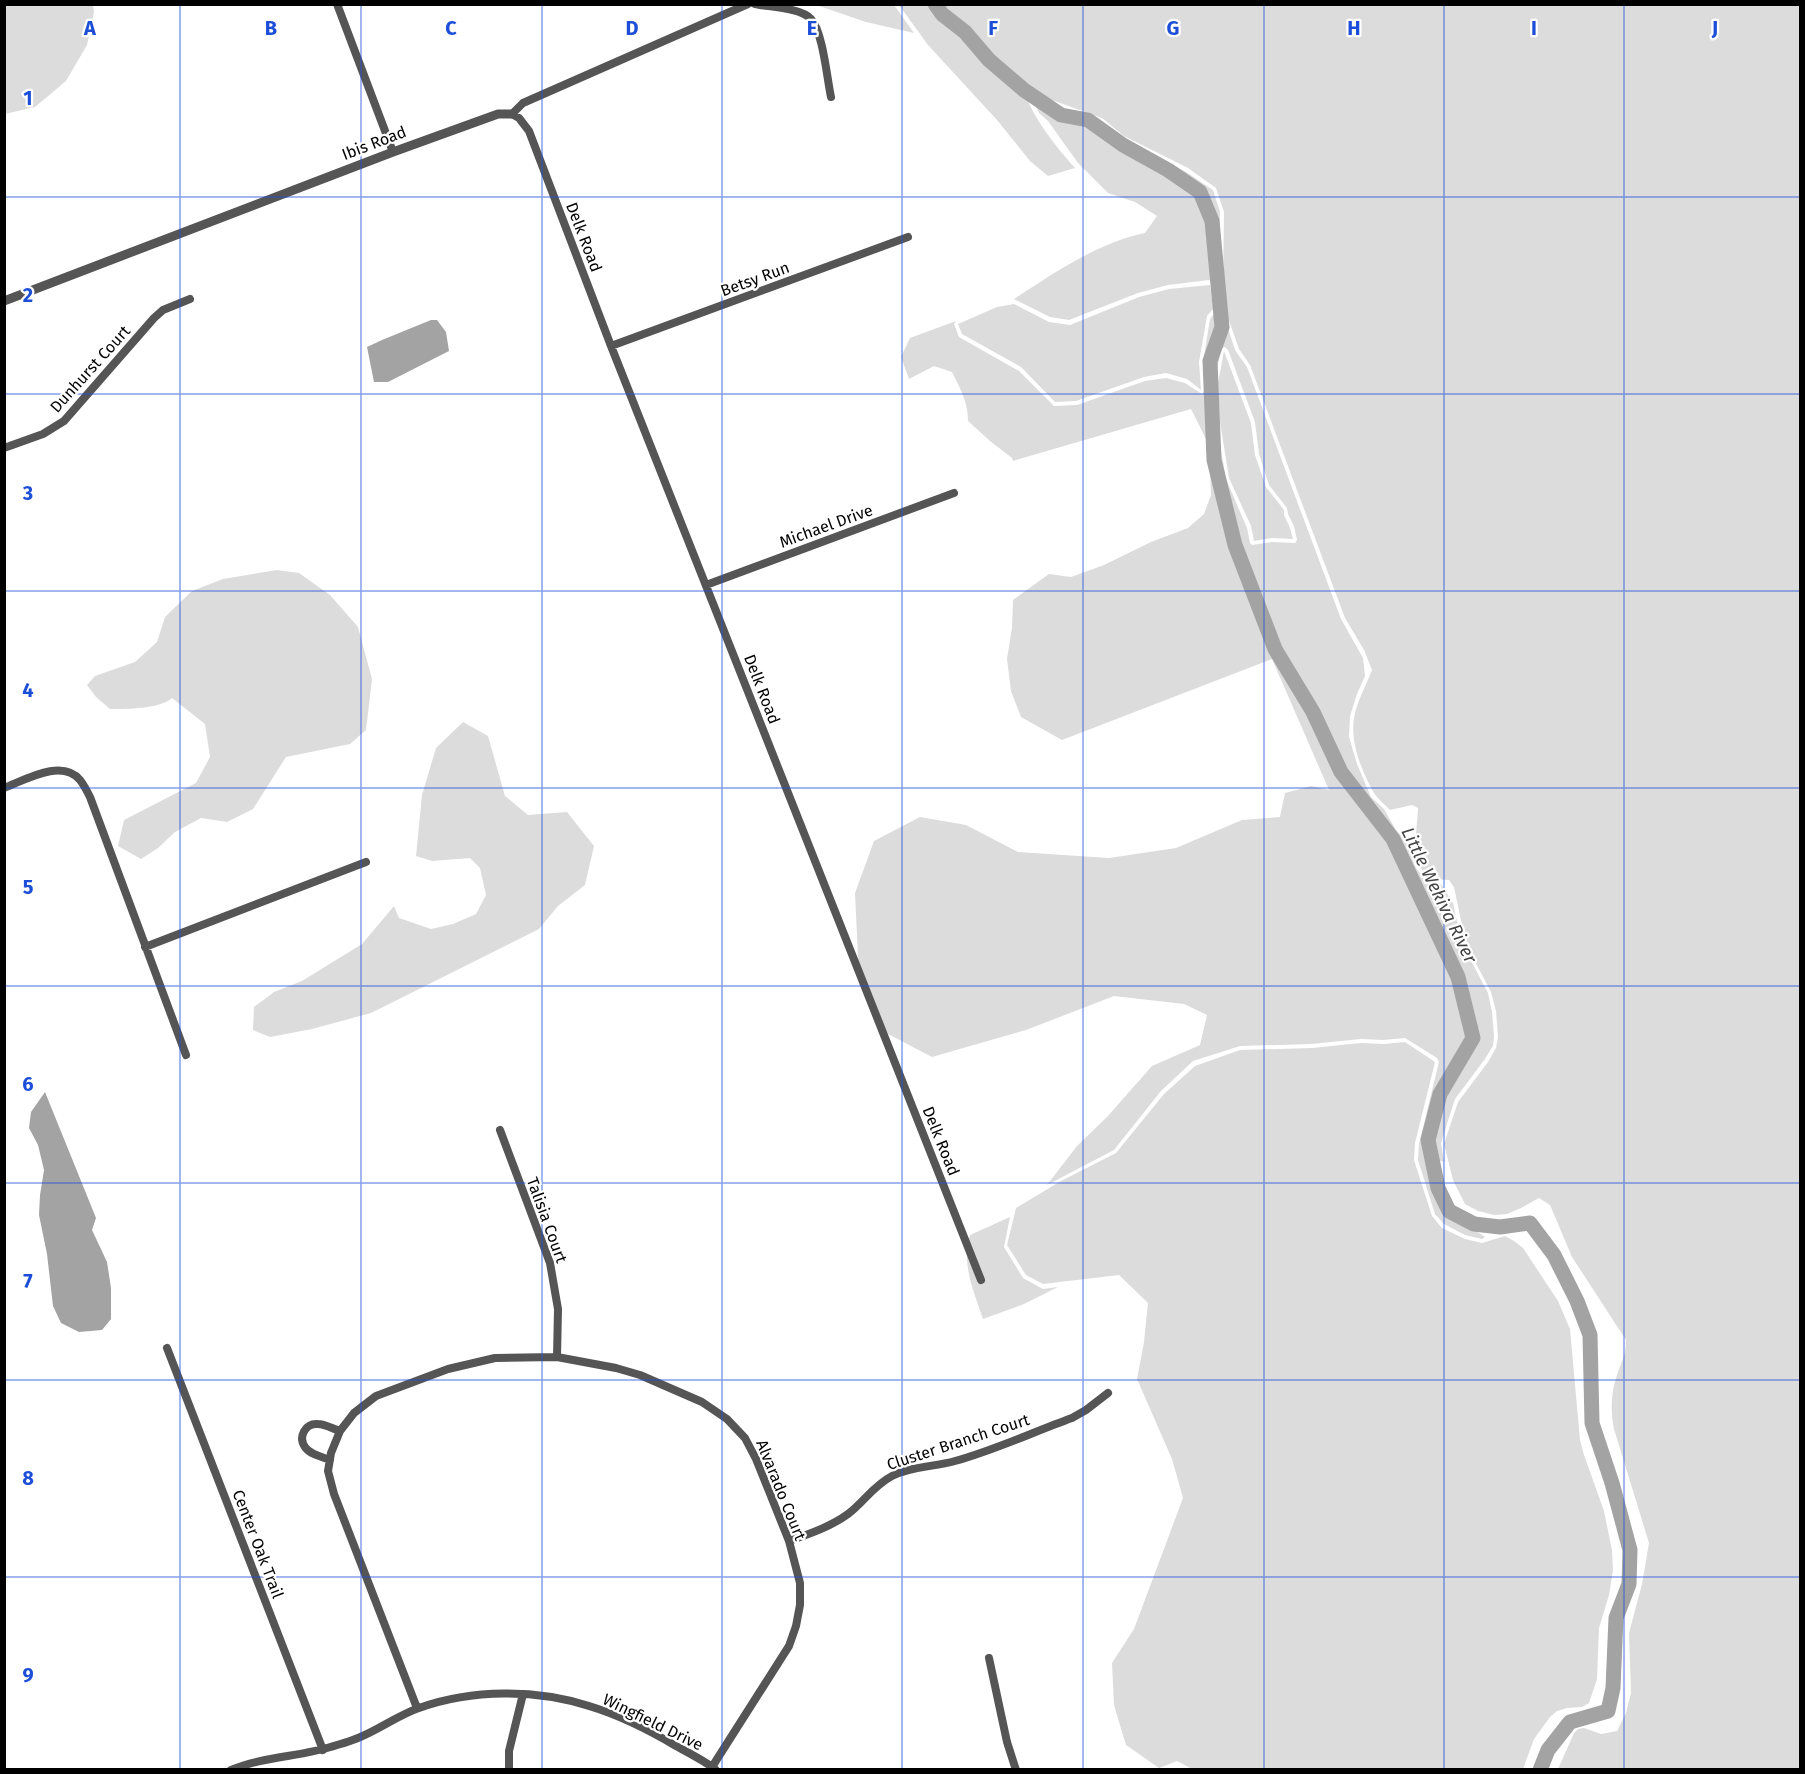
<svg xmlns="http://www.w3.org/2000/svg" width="1805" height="1774" font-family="'Fira Sans',sans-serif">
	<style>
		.green { fill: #dcdcdc; fill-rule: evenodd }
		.water { fill: #a3a3a3 }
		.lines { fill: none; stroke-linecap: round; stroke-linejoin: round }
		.river { stroke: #a3a3a3; stroke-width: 15 }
		.minor { stroke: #555; stroke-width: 8 }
		.tertiary { stroke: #555; stroke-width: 9 }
		.grid { fill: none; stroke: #1d4ed8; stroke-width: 1.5; stroke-opacity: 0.55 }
		.labels { text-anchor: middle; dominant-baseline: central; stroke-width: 4.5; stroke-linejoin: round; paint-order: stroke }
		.street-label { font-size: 16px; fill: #000; stroke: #fff }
		.water-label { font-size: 18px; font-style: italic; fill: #444; stroke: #fff }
		.grid-label { font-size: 20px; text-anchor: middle; font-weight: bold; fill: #1d4ed8; stroke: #fff; stroke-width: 4.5; stroke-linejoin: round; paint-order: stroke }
	</style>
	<rect width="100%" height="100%" fill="#fff"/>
	<!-- green -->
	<path class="green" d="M5 4 93 5 94 12 87 45 66 81 35 107 5 114Z
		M816 5H894L914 33 866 22Z
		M899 5H1800V1769H1558L1574 1733 1578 1729 1584 1728 1601 1734 1617 1731 1626 1713 1631 1693 1629 1633 1642 1584 1649 1543 1614 1429C1610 1409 1611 1391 1618 1372 1623 1359 1626 1354 1626 1340L1572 1257 1550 1205 1539 1198 1521 1208 1507 1214 1494 1215 1478 1211 1465 1204 1453 1180 1444 1144 1458 1102 1488 1062 1496 1048 1498 1037 1496 1011 1491 992 1472 956 1463 930 1454 887 1449 880C1404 879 1417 839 1418 808L1412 805 1390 810C1385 805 1378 799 1374 793 1362 772 1350 743 1354 718 1357 701 1366 686 1372 670L1364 650 1345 618 1250 365 1239 349 1226 312 1223 288 1224 212 1216 188 1188 168 1124 136 1102 118 1024 90C1033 119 1055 145 1075 168L1048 176 1030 161 997 120 928 45Z
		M1031 97 1100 122 1122 139 1186 172 1213 190 1220 212 1219 288 1223 313 1235 350 1247 367 1341 619 1363 658 1365 676 1357 694 1350 716 1349 737 1357 764 1371 797 1384 809 1396 830 1412 847C1411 868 1421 879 1441 884L1453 903 1459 931 1469 957 1488 993 1492 1012 1494 1036 1493 1046 1485 1059 1455 1099 1441 1143 1444 1162 1435 1159 1427 1170 1439 1199 1458 1219 1485 1237 1482 1239 1465 1235 1444 1224 1435 1214 1418 1160 1419 1144 1439 1062 1437 1058 1405 1038 1383 1040 1361 1039 1311 1044 1240 1046 1193 1061 1161 1091 1114 1150 1047 1185 1077 1146 1107 1117 1152 1066 1200 1045 1207 1015 1184 1004 1114 996 1026 1030 932 1057 888 1034 859 979 855 893 874 841 920 817 966 825 1018 852 1109 858 1176 848 1242 820 1280 817 1285 793 1311 786 1329 790 1272 659 1062 740 1021 717 1011 691 1007 659 1012 628 1013 600 1049 574 1071 577 1104 565 1151 542 1188 528 1204 514 1211 495 1209 445 1191 409 1013 461 1012 458 990 441 968 421C968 402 960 388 952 372L934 366 909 379 901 357 910 338 956 321 954 324 959 337 1019 371 1054 406 1077 405 1145 381 1166 378 1185 383 1202 394 1205 390 1203 362 1210 319 1217 310 1214 284 1209 280 1168 285 1138 293 1069 320 1050 317 1014 299C1054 273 1097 243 1145 233L1157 216 1135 202 1108 193 1078 163 1048 121 1039 113ZM1225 347 1228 350 1255 422 1259 454 1269 485 1287 508 1288 514 1294 526 1297 540 1295 543 1272 542 1252 545 1250 543 1247 528 1226 479 1216 422 1214 382 1221 350 1222 348Z
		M1210 285 1213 309 1207 316 1199 362 1201 390 1187 379 1166 373 1144 377 1076 401 1055 402 1021 367 962 334 958 324 997 307 1014 304 1049 322 1070 325 1139 297 1169 289Z
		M1224 351 1251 423 1255 455 1266 487 1284 510V515L1290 528 1293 539 1272 538 1254 541 1251 526 1229 478 1220 422 1218 383Z
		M277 570 299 573 330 595 358 627 372 679 366 730 350 744 286 757 253 809 227 822 201 818 175 832 158 848 141 859 118 846 124 820 196 783 210 757 205 724 172 698C160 709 127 709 110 709L96 697 87 685 95 676 135 662 157 642 165 617 192 591 223 579Z
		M463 722 488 736 505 796 528 815 567 812 594 846 585 885 558 906 539 929 371 1013 312 1029 270 1037 253 1030 254 1007 274 992 302 981 362 944 394 906 399 918 431 929 453 924 476 914 486 895 480 868 470 858 432 861 416 856 422 795 436 748Z
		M1405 1042 1435 1062 1415 1143 1414 1160 1432 1216 1442 1228 1465 1239 1482 1243 1505 1236 1514 1241 1523 1248 1558 1301 1570 1329 1580 1440 1584 1455 1604 1511 1612 1550 1613 1570 1609 1595 1599 1628 1597 1679 1589 1703 1582 1707 1567 1708 1557 1711 1550 1717 1534 1739 1523 1769 1194 1770 1177 1761 1159 1768 1126 1745 1114 1705 1112 1663 1134 1629 1183 1498 1172 1459 1137 1379 1144 1342 1148 1303 1119 1275 1043 1284 1026 1275 1007 1245 1016 1208 1061 1181 1116 1153 1164 1094 1195 1066 1240 1050 1312 1048 1361 1043 1384 1044Z
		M1010 1217 1004 1247 1023 1278 1043 1289 1058 1287 1024 1304 983 1319C974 1292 961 1264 970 1235Z"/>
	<!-- water -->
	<path class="water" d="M431 320H437L446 332 449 351 388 382H374L367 347 382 340Z
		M45 1092 96 1218 92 1230 107 1262 111 1288V1319L102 1330 79 1332 61 1323 53 1306 47 1254 39 1215 40 1195 44 1170 38 1145 29 1128 31 1112Z"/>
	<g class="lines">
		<!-- river -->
		<path class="river" d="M935 4 942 14 965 32 989 60 1024 90 1061 115 1088 120 1123 145 1168 170 1200 192 1212 221 1222 327 1210 361 1214 460 1235 545 1275 649 1313 712 1341 772 1393 839 1458 977 1473 1038 1440 1094 1428 1140 1438 1188 1449 1211 1474 1224 1500 1227 1530 1223 1554 1255 1577 1301 1590 1335 1592 1423 1612 1483 1630 1550 1629 1584 1616 1618 1613 1688 1608 1711 1570 1722 1548 1750 1540 1770"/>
		<!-- minor -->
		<path class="minor" d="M337 4 393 152
			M748 4 523 103 512 114 519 118 529 131 611 346 981 1280
			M755 4C769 7 801 8 811 19 823 32 827 79 831 97
			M611 346 908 237
			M4 448 43 434 64 421 154 318 163 310 190 299
			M706 585 954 493
			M4 788C25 780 62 758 80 780 84 785 87 791 90 797L186 1055
			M145 947 366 862
			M500 1130 550 1263 558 1309 557 1357
			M167 1348 323 1750
			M330 1460C322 1457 309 1454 305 1447 298 1437 305 1423 318 1424 325 1424 333 1429 340 1431
			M789 1541C809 1534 830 1527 848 1514 864 1502 873 1486 892 1476 912 1466 934 1467 955 1461 995 1450 1033 1432 1072 1418L1086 1410 1108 1393
			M989 1658 1007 1742 1016 1770
			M417 1708 334 1494 328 1471 331 1453 340 1431 354 1413 376 1396 448 1369 495 1358 557 1357 616 1368 640 1375 702 1402 727 1419 745 1438 756 1459 789 1541 800 1583V1605L796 1626 789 1646 712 1767
			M231 1770C264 1756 302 1757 337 1745 344 1743 351 1741 358 1738 379 1730 398 1715 419 1708 472 1689 536 1689 589 1706 619 1715 649 1730 676 1746 689 1753 703 1760 715 1769
			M509 1770V1751L523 1694"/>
		<!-- tertiary -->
		<path class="tertiary" d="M4 301 393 152 498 114H512"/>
	</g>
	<!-- grid -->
	<path class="grid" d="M180 4V1770M361 4V1770M542 4V1770M722 4V1770M902 4V1770M1083 4V1770M1264 4V1770M1444 4V1770M1624 4V1770M4 197H1800M4 394H1800M4 591H1800M4 788H1800M4 986H1800M4 1183H1800M4 1380H1800M4 1577H1800"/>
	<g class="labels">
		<!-- street labels -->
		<g class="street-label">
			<text transform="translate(374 143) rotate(-21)">Ibis Road</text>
			<text transform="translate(584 237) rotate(69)">Delk Road</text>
			<text transform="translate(755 279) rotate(-20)">Betsy Run</text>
			<text transform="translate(90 369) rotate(-48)">Dunhurst Court</text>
			<text transform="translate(826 526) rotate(-20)">Michael Drive</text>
			<text transform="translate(762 689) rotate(69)">Delk Road</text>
			<text transform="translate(941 1141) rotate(68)">Delk Road</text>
			<text transform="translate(547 1220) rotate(70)">Talisia Court</text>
			<text transform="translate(958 1442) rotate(-18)">Cluster Branch Court</text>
			<text transform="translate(781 1490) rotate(68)">Alvarado Court</text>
			<text transform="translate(258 1544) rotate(69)">Center Oak Trail</text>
			<text transform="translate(653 1722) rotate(26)">Wingfield Drive</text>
		</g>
		<!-- water labels -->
		<g class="water-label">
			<text transform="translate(1439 895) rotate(64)">Little Wekiva River</text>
		</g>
	</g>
	<g class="grid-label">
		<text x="90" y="35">A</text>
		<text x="271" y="35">B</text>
		<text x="451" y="35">C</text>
		<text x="632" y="35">D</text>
		<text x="812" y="35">E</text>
		<text x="993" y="35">F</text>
		<text x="1173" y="35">G</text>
		<text x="1354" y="35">H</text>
		<text x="1534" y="35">I</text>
		<text x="1715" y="35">J</text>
		<text x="28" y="105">1</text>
		<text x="28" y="302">2</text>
		<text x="28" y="500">3</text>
		<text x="28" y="697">4</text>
		<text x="28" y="894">5</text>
		<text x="28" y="1091">6</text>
		<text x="28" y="1288">7</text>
		<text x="28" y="1485">8</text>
		<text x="28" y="1682">9</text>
	</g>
	<!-- border -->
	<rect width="1805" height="1774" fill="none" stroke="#000000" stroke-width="12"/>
</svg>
